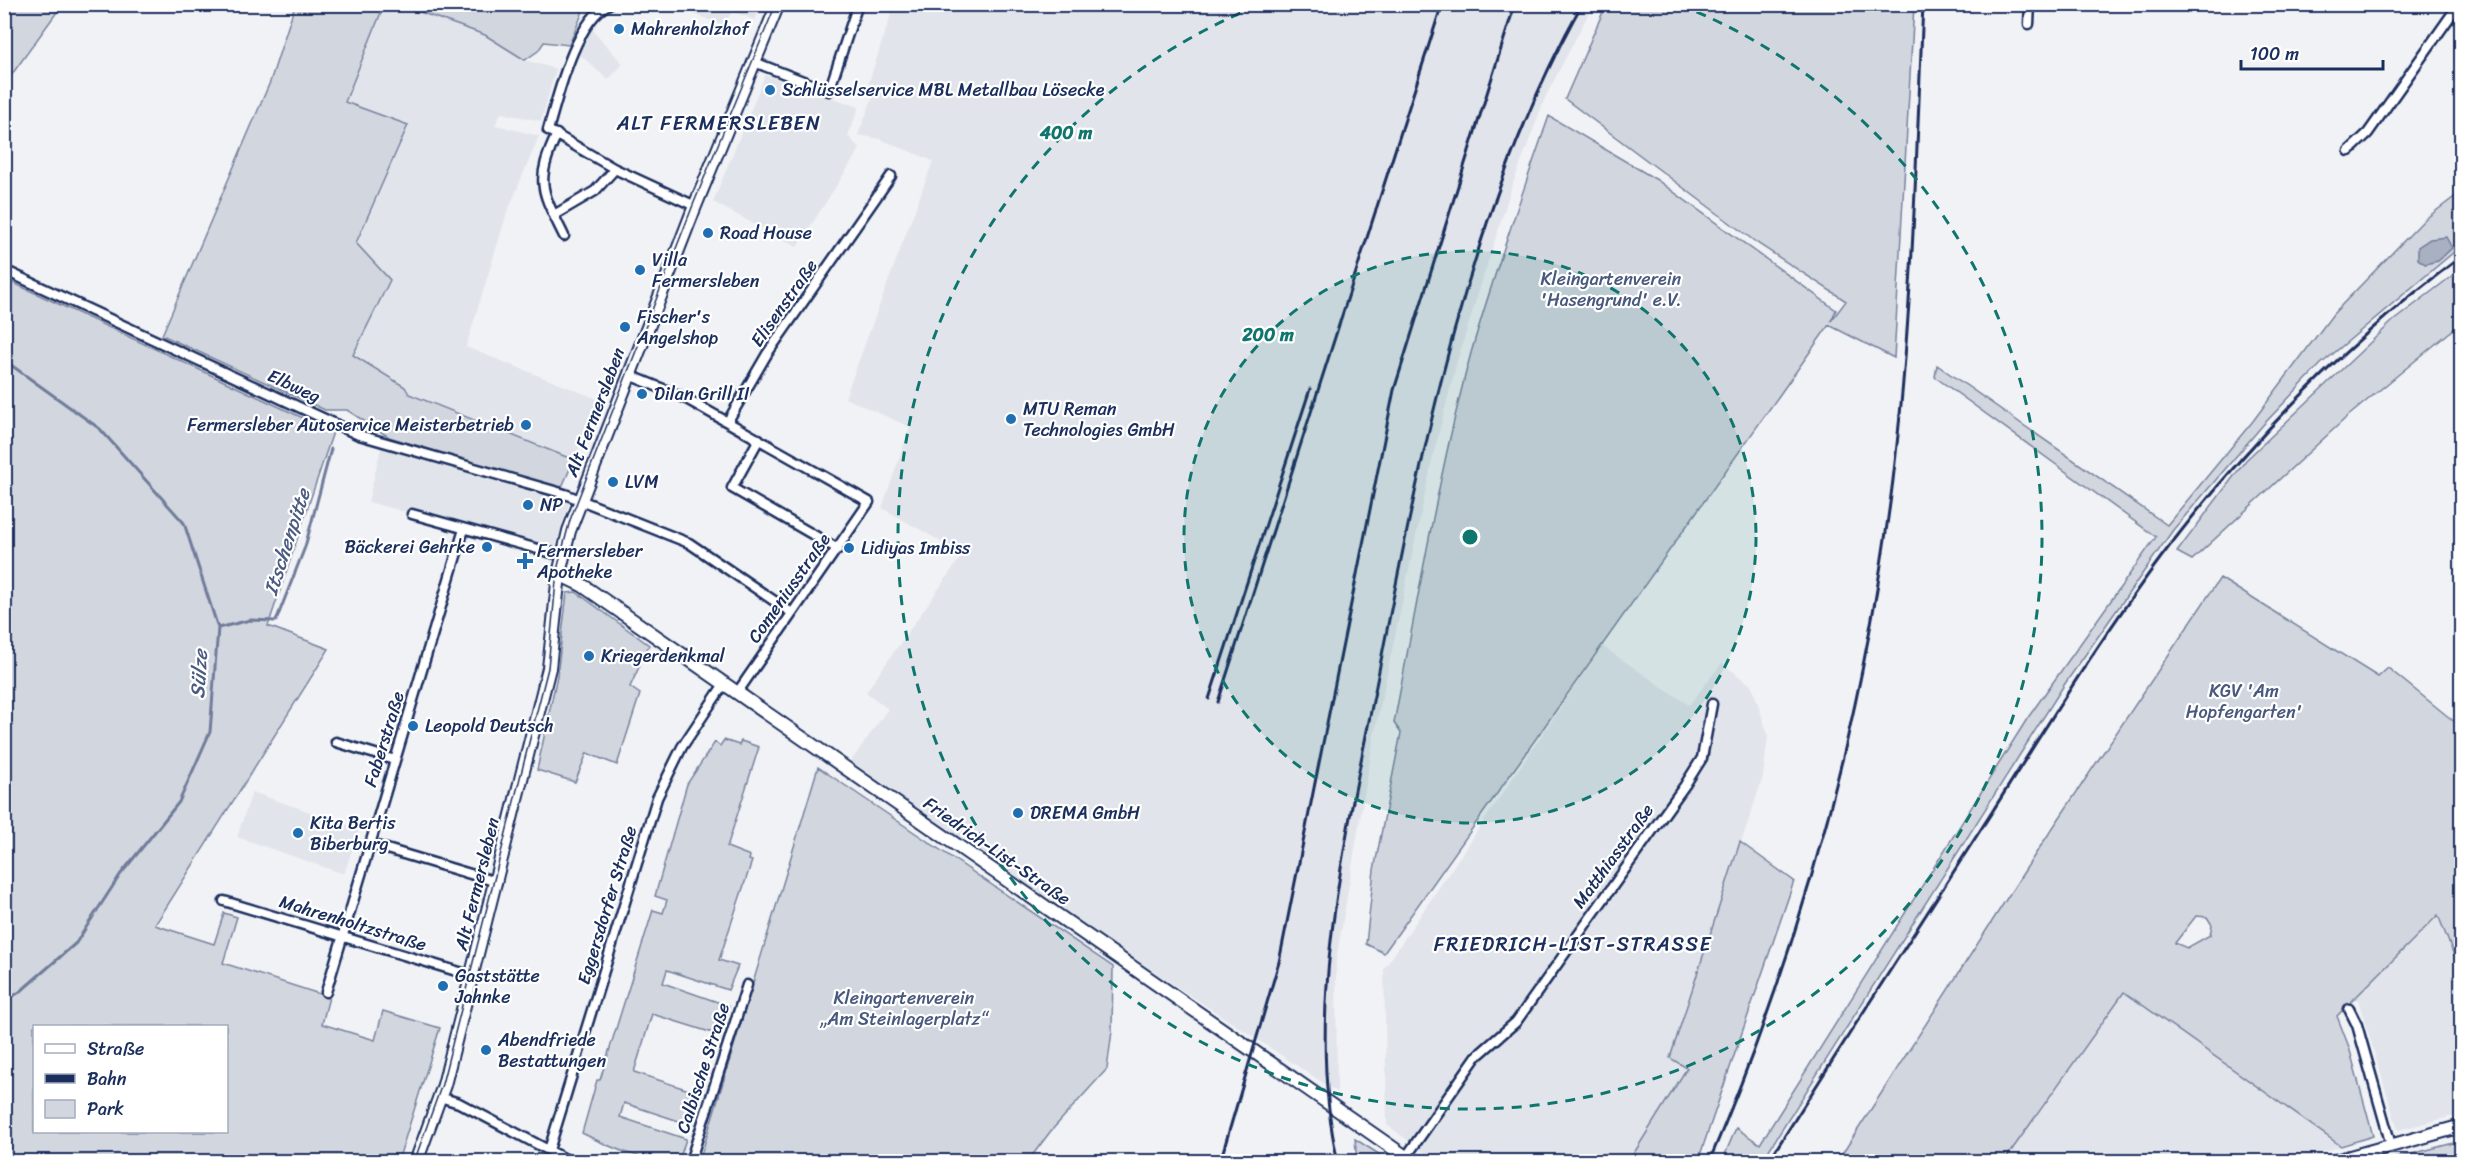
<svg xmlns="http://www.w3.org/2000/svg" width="2466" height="1166" font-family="Sriracha,sans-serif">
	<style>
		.built { fill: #e1e4ea }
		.green { fill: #d2d6df; stroke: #76829e; stroke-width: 1.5; fill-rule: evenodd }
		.water { fill: #a8b0c2; stroke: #707c9a; stroke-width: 1.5 }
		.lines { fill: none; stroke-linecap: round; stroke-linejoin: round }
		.stream { stroke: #707c9a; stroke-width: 3 }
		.street-casing { stroke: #1b2f5e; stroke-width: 13 }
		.secondary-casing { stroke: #1b2f5e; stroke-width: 16 }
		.street { stroke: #fff; stroke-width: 8 }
		.secondary { stroke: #fff; stroke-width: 12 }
		.tram { stroke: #1b2f5e; stroke-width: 1.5 }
		.rail { stroke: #1b2f5e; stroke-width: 3 }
		.ring { fill: none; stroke: #0f766e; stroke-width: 3; stroke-dasharray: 10 8 }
		.poi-dot { fill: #1f6fb2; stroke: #fff; stroke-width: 2 }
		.labels { text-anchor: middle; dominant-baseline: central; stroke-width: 4.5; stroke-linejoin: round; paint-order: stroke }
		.poi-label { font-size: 18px; fill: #1b2f5e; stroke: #fff; text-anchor: start }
		.park-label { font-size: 18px; fill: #49597e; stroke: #fff }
		.street-label { font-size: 18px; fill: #1b2f5e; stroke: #fff }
		.neighbourhood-label { font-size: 20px; letter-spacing: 1.5px; fill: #1b2f5e; stroke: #fff }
		.water-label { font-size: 20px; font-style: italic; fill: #4c5c81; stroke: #fff }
		.centre { fill: #0f766e; stroke: #fff; stroke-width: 3 }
		.ring-label { font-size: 18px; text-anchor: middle; font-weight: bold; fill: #0f766e; stroke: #fff; stroke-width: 4.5; stroke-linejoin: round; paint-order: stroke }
	</style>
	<rect width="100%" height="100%" fill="#f1f2f5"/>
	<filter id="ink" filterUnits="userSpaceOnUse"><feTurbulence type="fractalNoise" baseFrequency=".0167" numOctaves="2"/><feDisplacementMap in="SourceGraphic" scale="12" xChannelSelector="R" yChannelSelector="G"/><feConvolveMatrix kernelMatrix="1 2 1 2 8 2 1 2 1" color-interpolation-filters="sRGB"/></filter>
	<g filter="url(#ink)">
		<!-- built -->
		<path class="built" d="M384 5H400L485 35 525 60 556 69 541 121 501 113 495 125 539 136 507 213 466 347 600 400 574 460 409 394 405 387 353 355 390 280 356 243 408 125 345 102Z
			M673 5 761 4V5L755 20 732 11 724 26Z
			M894 5H1593L1545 98 1511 189 1458 358 1433 456 1375 731 1336 961 1337 1092 1147 967 851 761 888 709 866 692 963 554 882 508 910 427 845 398 933 161 880 139 858 135 874 94 866 91Z
			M592 29 623 64 608 80 579 54Z
			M765 75 859 107 848 136 860 149 797 247 713 202Z
			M381 448 507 481 570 501 554 551 368 502Z
			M1602 646 1689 705 1722 663 1752 686 1768 735 1763 777 1670 1058 1687 1068 1629 1161H1436L1387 1125 1384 969Z
			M252 792 359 829 344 874 237 837Z
			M2438 915 2461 973V1114L2398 1130 2357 996Z
			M2124 992 2341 1146 2298 1162H2004Z"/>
		<!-- green -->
		<path class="green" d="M5 4 62 5 5 84 4 5Z
			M295 5H384L345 102 408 125 356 243 390 280 353 355 405 387 409 394 574 460 561 489 389 437 347 410H325L162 335 270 82Z
			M400 5H581L582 14 569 45 544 42 538 51 525 60 485 35Z
			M1606 5H1914L1894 358 1829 325 1384 953 1366 944 1374 870 1401 733 1394 723C1418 600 1438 475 1471 353 1494 273 1522 194 1549 116L1657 180 1836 310 1831 321 1846 301 1757 243 1565 99Z
			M2461 192V246L2321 364 2262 426 2173 530 2064 685 1762 1161 1722 1162 1736 1128 1760 1144 2027 719 2156 537 1935 377 1937 365 2167 525 2253 421 2333 314 2424 220Z
			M2461 269V323L2347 417 2192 560 2177 552 2246 460 2393 321Z
			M5 279 333 432 268 626 329 649 155 925 214 944 224 913 237 917 223 963 329 997 322 1024 375 1040 383 1011 440 1028 398 1161 5 1162ZM34 1026H226V1132H34Z
			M2220 578 2378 677 2388 668 2461 727V973L2438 915 2337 1016 2349 1047 2373 1136 2341 1146 2124 992 2004 1161 1837 1162 2038 850ZM2196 916 2207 917 2212 925 2210 935 2187 948 2175 943Z
			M576 592 649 645 630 687 640 694 617 765 587 753 575 782 537 770 557 676 567 593Z
			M724 740 739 745 741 741 759 747 727 847 750 856 749 860 752 861 719 960 738 966 728 990 667 970 663 983 729 1006 723 1026 716 1024 713 1033 652 1014 634 1072 701 1094 691 1125 624 1103 620 1117 686 1139 679 1161C643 1162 613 1149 582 1133L597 1080H600L653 910 663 913 667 900 655 896 687 784 715 742 720 746Z
			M818 767 1113 967 1112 1031 1107 1069 1050 1132 1028 1161 699 1162Z
			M1740 842 1794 881 1698 1161H1629L1687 1068 1670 1058Z
			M1355 1139 1390 1161H1357Z
			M2461 1141V1158L2431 1157 2410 1161H2385Z"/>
		<!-- water -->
		<path class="water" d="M2446 237 2452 248 2438 261 2425 264 2418 259V247L2430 239Z"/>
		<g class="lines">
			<!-- stream -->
			<path class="stream" d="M4 360 100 429 184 523 218 628 210 732 179 802 120 875 76 943 21 991 4 1002
				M218 628 250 620 276 621 305 547 331 449"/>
			<defs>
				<path id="street" d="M609 4C575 21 558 96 548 130L615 169 695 206
					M2029 24 2030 4
					M754 62 829 91 858 4
					M557 134C534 182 542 191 564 236
					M2349 151 2368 133 2459 4
					M554 215 595 191 615 169
					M4 270 359 435 565 494 689 543 792 613
					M629 375 683 397 869 502 737 693
					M728 421 767 354 891 176
					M759 439 732 488 838 549
					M412 514 563 556
					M336 742 395 760
					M370 844 497 882
					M224 901 473 976
					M326 992 464 529
					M2349 1009 2357 1025 2391 1145
					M440 1097 459 1103 571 1162
					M549 1150 657 798 682 747 724 684
					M1406 1157 1476 1057 1516 1022 1685 785 1702 758 1712 704
					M690 1162 747 985"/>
				<path id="secondary" d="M559 574 582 585 1413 1162
					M416 1162 444 1085 549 668 559 574 569 531 695 206 778 4
					M2332 1162 2462 1126"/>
			</defs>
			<!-- street casing -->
			<use href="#street" class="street-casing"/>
			<!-- secondary casing -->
			<use href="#secondary" class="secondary-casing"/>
			<!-- street -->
			<use href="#street" class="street"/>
			<!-- secondary -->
			<use href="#secondary" class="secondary"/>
			<!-- tram -->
			<path class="tram" d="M414 1162 442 1084 548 668 557 570 570 520 693 205 776 4"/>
			<!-- rail -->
			<path class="rail" d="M1209 699 1310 389
				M1218 702 1442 4
				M1220 1162 1279 962 1394 390 1515 4
				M1338 1162C1303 1013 1347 833 1376 686 1420 460 1468 207 1582 4
				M1709 1162C1802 945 1864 713 1893 480 1912 322 1916 163 1923 4
				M1768 1162C1842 1045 1917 928 1992 812 2053 716 2112 619 2182 530 2263 427 2357 334 2462 256"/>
		</g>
	</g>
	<!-- distance rings -->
	<circle cx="1470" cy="537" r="286" fill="#0f766e" fill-opacity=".12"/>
	<g class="ring">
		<circle cx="1470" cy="537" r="286"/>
		<path d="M1680 5A572 572 0 1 1 1260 5"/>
	</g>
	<!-- markers -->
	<g class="poi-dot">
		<circle cx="619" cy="29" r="6"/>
		<circle cx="770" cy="90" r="6"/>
		<circle cx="708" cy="233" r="6"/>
		<circle cx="640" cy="270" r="6"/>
		<circle cx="625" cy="327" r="6"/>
		<circle cx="642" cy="394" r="6"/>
		<circle cx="1011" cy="419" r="6"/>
		<circle cx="526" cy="425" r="6"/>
		<circle cx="613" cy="482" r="6"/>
		<circle cx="528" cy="505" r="6"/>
		<circle cx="487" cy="547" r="6"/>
		<circle cx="849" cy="548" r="6"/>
		<path d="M522 552h6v6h6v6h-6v6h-6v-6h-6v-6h6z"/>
		<circle cx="589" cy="656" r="6"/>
		<circle cx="413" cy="726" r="6"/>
		<circle cx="1018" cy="813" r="6"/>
		<circle cx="298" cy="833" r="6"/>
		<circle cx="443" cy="986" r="6"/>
		<circle cx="486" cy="1050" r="6"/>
	</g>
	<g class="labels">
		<!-- poi labels -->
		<g class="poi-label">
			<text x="631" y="29">Mahrenholzhof</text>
			<text x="782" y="90">Schlüsselservice MBL Metallbau Lösecke</text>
			<text x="720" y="233">Road House</text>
			<text x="652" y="260">Villa<tspan x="652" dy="21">Fermersleben</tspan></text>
			<text x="637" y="317">Fischer's<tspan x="637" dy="21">Angelshop</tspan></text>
			<text x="654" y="394">Dilan Grill II</text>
			<text x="1023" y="409">MTU Reman<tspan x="1023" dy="21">Technologies GmbH</tspan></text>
			<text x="514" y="425" text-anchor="end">Fermersleber Autoservice Meisterbetrieb</text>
			<text x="625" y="482">LVM</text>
			<text x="540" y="505">NP</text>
			<text x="475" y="547" text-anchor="end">Bäckerei Gehrke</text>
			<text x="861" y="548">Lidiyas Imbiss</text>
			<text x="537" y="551">Fermersleber<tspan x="537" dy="21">Apotheke</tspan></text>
			<text x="601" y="656">Kriegerdenkmal</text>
			<text x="425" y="726">Leopold Deutsch</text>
			<text x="1030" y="813">DREMA GmbH</text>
			<text x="310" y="823">Kita Bertis<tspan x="310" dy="21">Biberburg</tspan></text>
			<text x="455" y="976">Gaststätte<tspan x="455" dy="21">Jahnke</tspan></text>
			<text x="498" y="1040">Abendfriede<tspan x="498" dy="21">Bestattungen</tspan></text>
		</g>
		<!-- park labels -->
		<g class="park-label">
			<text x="1611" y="279">Kleingartenverein<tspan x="1611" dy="21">'Hasengrund' e.V.</tspan></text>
			<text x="2244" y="691">KGV 'Am<tspan x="2244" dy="21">Hopfengarten'</tspan></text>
			<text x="904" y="998">Kleingartenverein<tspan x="904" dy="21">„Am Steinlagerplatz“</tspan></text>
		</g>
		<!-- street labels -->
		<g class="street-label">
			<text transform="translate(784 303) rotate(-55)">Elisenstraße</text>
			<text transform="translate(294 386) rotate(25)">Elbweg</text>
			<text transform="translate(595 412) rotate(-69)">Alt Fermersleben</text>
			<text transform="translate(789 588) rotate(-55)">Comeniusstraße</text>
			<text transform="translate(384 739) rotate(-73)">Faberstraße</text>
			<text transform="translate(997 851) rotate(35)">Friedrich-List-Straße</text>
			<text transform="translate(1613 856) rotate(-54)">Matthiasstraße</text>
			<text transform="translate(477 884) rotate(-76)">Alt Fermersleben</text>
			<text transform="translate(607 905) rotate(-73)">Eggersdorfer Straße</text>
			<text transform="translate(353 923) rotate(17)">Mahrenholtzstraße</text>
			<text transform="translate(703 1068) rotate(-72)">Calbische Straße</text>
		</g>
		<!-- neighbourhood labels -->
		<g class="neighbourhood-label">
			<text x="719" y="123">ALT FERMERSLEBEN</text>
			<text x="1573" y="944">FRIEDRICH-LIST-STRASSE</text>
		</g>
		<!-- water labels -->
		<g class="water-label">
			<text transform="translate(287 542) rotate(-72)">Itschenpitte</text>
			<text transform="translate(199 674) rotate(-86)">Sülze</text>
		</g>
	</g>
	<circle cx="1470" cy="537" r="9" class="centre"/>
	<g class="ring-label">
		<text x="1066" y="139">400 m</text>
		<text x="1268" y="341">200 m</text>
	</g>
	<!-- margin -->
	<rect width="2466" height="1166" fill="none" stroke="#fff" stroke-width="24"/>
	<rect x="12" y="12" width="2442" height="1142" fill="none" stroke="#1b2f5e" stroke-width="2" filter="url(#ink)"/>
	<!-- legend -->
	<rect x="33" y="1025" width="195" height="108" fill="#ffffff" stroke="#a4acbf" stroke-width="1.5"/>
	<rect x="45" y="1044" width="30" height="9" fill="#ffffff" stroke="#a4acbf" stroke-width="1.5"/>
	<text x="87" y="1055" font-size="18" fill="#1b2f5e">Straße</text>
	<rect x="45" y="1074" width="30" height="9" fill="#1b2f5e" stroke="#a4acbf" stroke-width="1.5"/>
	<text x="87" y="1085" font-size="18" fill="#1b2f5e">Bahn</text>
	<rect x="45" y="1100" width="30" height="18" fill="#d2d6df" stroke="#a4acbf" stroke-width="1.5"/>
	<text x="87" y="1115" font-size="18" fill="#1b2f5e">Park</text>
	<!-- scale -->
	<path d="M2241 60v9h142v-9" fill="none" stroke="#1b2f5e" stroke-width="3"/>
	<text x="2250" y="60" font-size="18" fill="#1b2f5e" stroke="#ffffff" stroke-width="4.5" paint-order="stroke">100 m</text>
</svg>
